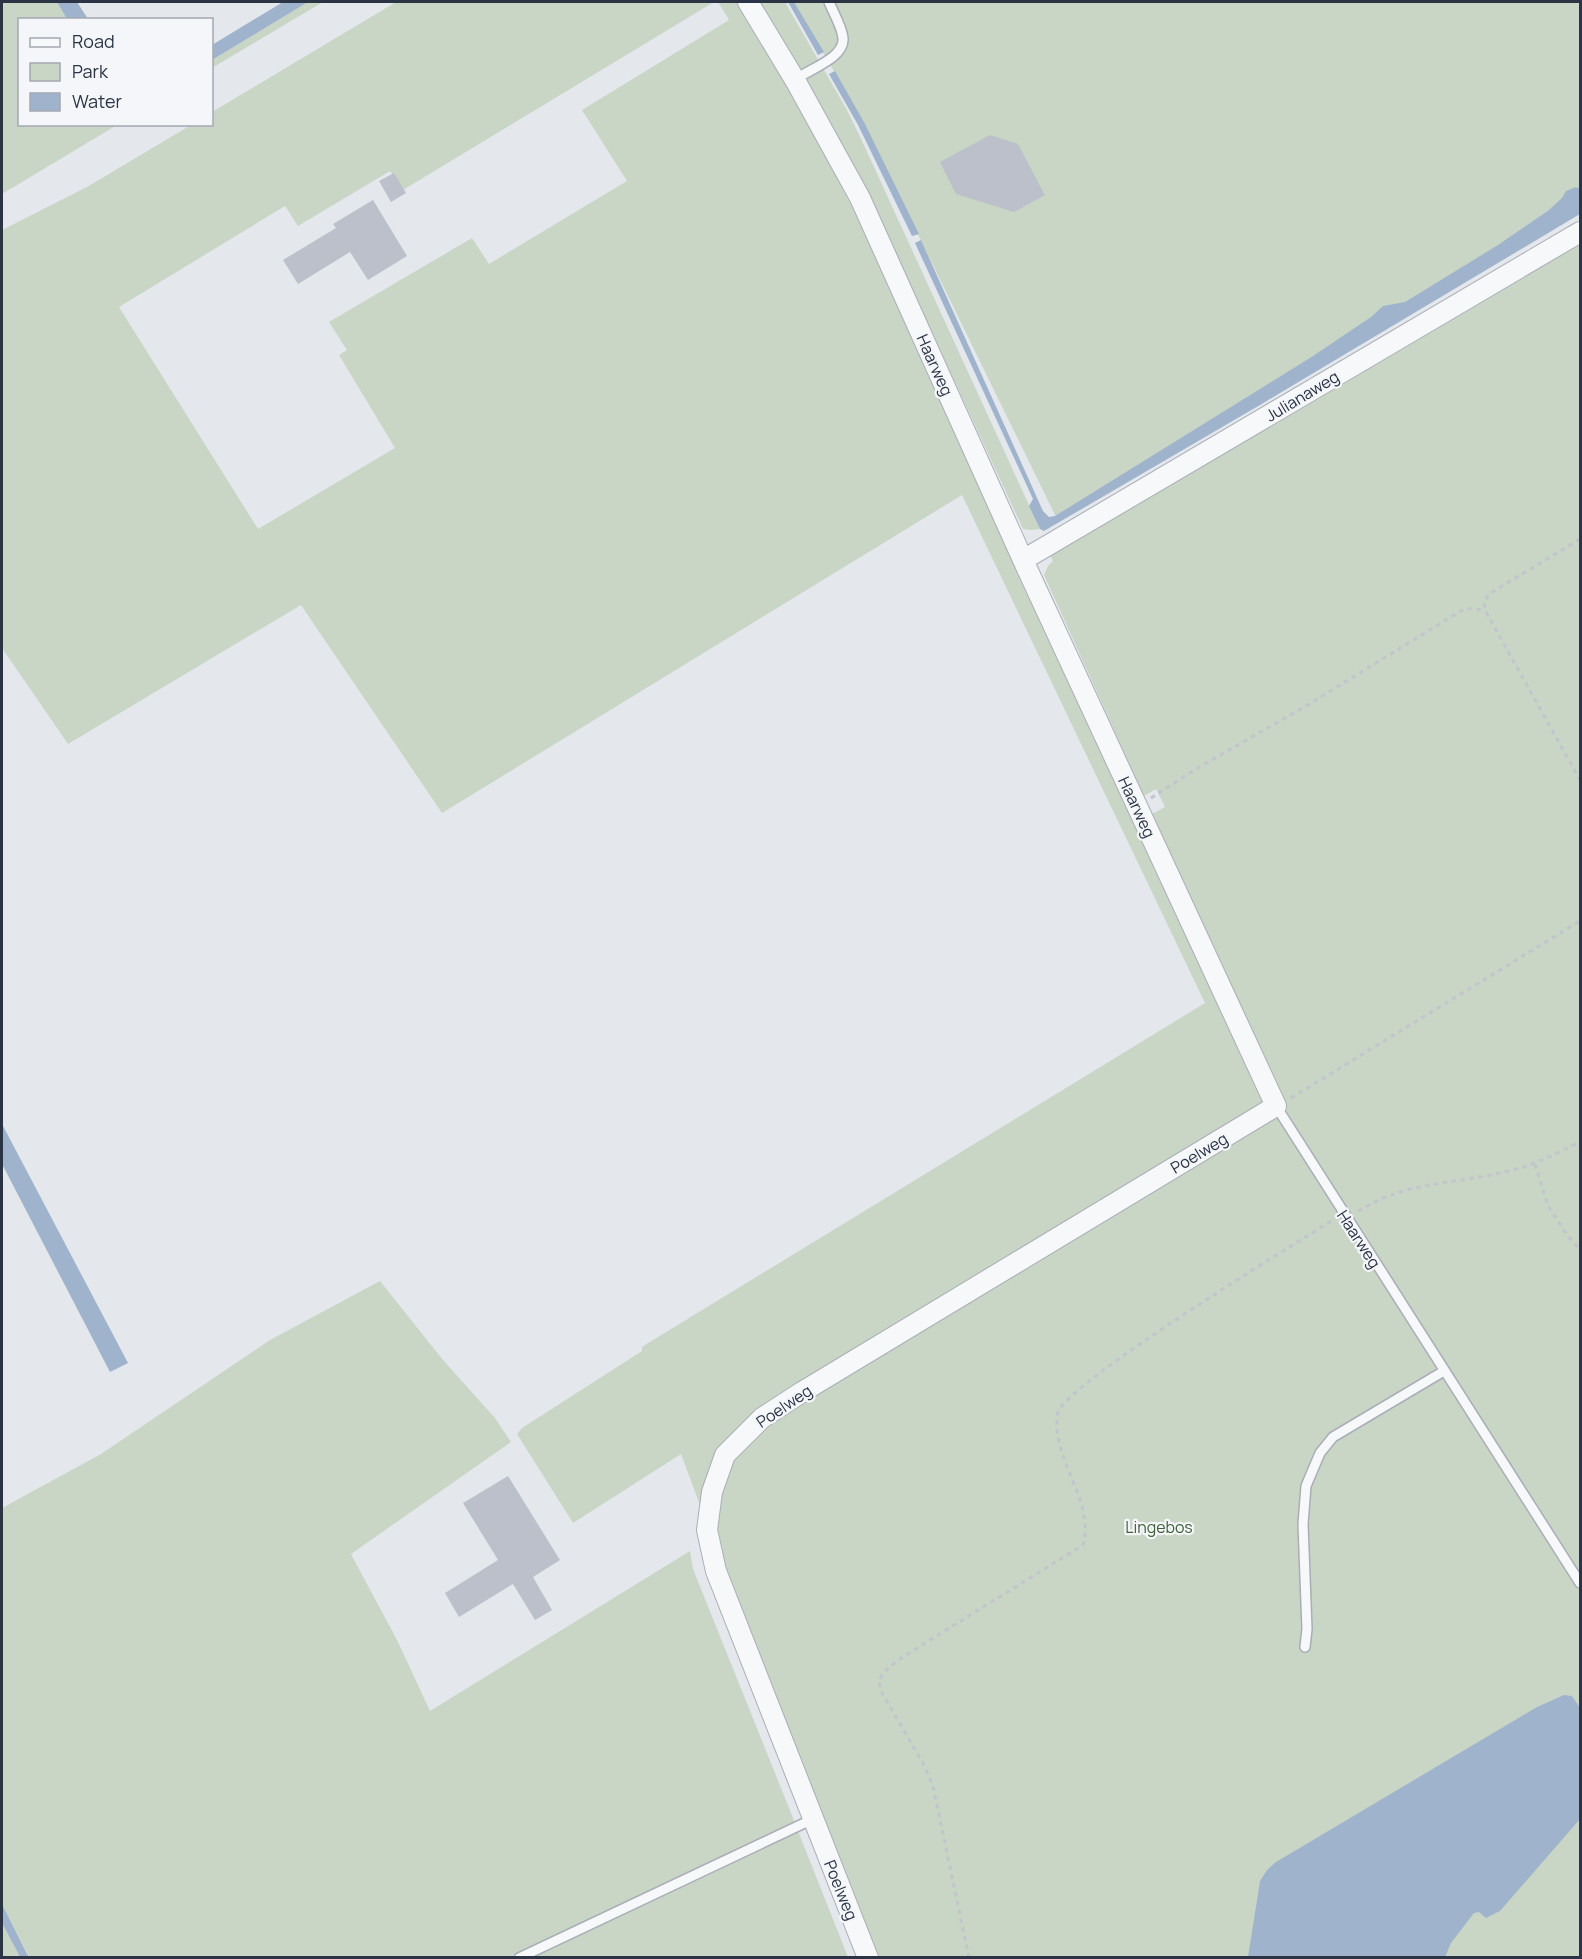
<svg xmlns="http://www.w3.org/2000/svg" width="1582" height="1959" font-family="Manrope,sans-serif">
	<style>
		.green { fill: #c9d6c5 }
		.water { fill: #9fb4cc }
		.building { fill: #bbc0ca }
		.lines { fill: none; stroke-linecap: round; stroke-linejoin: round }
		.service-casing { stroke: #a9aeb7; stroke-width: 12 }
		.minor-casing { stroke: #a9aeb7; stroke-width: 22 }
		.path { stroke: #c2c5cb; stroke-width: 3; stroke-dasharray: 4.5 4.5; stroke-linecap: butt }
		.service { stroke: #f7f8fa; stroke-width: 9 }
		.minor { stroke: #f7f8fa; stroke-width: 20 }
		.labels { text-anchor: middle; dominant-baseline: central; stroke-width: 4.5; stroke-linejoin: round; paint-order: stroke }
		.street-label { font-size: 16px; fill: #2b3445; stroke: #f4f6f9 }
		.park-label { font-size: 16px; fill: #3f6138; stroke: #f4f6f9 }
	</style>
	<rect width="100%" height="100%" fill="#e4e7ec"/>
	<!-- green -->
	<path class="green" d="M2 2H57L67 19 20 20V124L117 125 2 194Z
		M308 2H323L212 68V60Z
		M396 2H714L403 190 390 171 298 226 285 206 119 307 258 529 395 448 339 355 347 350 329 322 472 238 489 264 627 181 582 110 729 20 718 2H743L803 110 855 213 1217 996 1232 986 1152 814 1165 807 1156 789 1144 796 1044 575 1048 566 1053 561 1049 553 1580 244V1957H868L681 1454 573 1523 517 1434 522 1428 642 1351V1347L645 1345 1205 1003 962 495 442 813 301 605 68 744 2 648V230L87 187 191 125 212 124V112Z
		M760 2H785L847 110 863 143 1040 529 1031 530 1023 529 875 209 838 137Z
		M794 2H1580V209L1057 519 863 122Z
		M380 1281 443 1360 495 1418 511 1442 351 1554 398 1642 430 1711 690 1551 693 1569 795 1823 509 1957H29L2 1904V1508L101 1454 270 1340Z
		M798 1831 848 1957 529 1958Z
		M2 1923 20 1957H2Z"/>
	<!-- water -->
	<path class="water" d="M57 2H77L88 19H67Z
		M283 2H308L212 60V45Z
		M788 2H794L824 52 818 55Z
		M835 71 865 124 919 234 912 236 858 125 829 74Z
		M1576 187 1580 189V214L1260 405 1044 531 1040 529 1029 506 1033 499 915 243 921 240 1043 511 1049 517 1055 516 1313 356 1371 317 1383 306 1405 302 1498 245 1549 210 1562 198 1566 191Z
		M2 1124 128 1363 110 1372 2 1164Z
		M1564 1695 1572 1696 1580 1708V1819L1500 1911 1486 1918 1479 1912 1474 1913 1451 1943 1445 1957H1248L1260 1881 1267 1870 1276 1862 1537 1707Z
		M2 1904 27 1954 29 1957H20L2 1923Z"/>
	<!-- building -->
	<path class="building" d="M990 135 1018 144 1045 195 1014 212 956 194 940 162Z
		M394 173 406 193 391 202 379 181Z
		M373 200 407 256 368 280 350 252 298 284 283 260 336 228 333 224Z
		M508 1476 560 1560 533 1577 552 1610 535 1620 513 1584 459 1617 445 1593 498 1560 463 1503Z"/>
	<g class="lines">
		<defs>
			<path id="service" d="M795 80C809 69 845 58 843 38 842 27 833 12 829 2
				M1276 1106 1580 1583
				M1305 1647 1307 1629 1303 1524 1306 1486 1320 1453 1333 1437 1444 1371
				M519 1958 813 1819"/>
			<path id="minor" d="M748 2 795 80 860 198 1023 560 1276 1106 802 1392 762 1418 725 1455 712 1492 707 1530 716 1571 868 1958
				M1023 560 1580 232"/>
		</defs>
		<!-- service casing -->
		<use href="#service" class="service-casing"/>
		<!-- minor casing -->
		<use href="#minor" class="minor-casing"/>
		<!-- path -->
		<path class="path" d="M1580 539 1489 594 1484 602 1486 612 1580 780
			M1151 798 1196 769 1306 706 1459 612C1470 607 1475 608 1486 612
			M1291 1098 1580 921
			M1535 1164 1548 1206 1567 1235 1580 1250
			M1358 1211C1411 1179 1456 1185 1513 1170 1537 1164 1558 1152 1580 1142
			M969 1958 933 1786 924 1765 882 1693 879 1682 883 1673 898 1660 1083 1545C1096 1501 1049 1456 1058 1413 1065 1384 1294 1244 1333 1220"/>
		<!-- service -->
		<use href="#service" class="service"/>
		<!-- minor -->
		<use href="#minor" class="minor"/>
	</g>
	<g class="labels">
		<!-- street labels -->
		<g class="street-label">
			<text transform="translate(935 365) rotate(66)">Haarweg</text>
			<text transform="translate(1302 396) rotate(-31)">Julianaweg</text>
			<text transform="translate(1137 807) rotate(65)">Haarweg</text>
			<text transform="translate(1199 1153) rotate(-31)">Poelweg</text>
			<text transform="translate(1359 1239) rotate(57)">Haarweg</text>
			<text transform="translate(784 1406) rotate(-34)">Poelweg</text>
			<text transform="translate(841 1890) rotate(68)">Poelweg</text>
		</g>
		<!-- park labels -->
		<g class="park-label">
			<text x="1159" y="1527">Lingebos</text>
		</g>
	</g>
	<!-- border -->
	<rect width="1582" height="1959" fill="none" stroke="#2b3445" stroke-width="6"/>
	<!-- legend -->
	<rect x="18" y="18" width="195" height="108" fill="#f4f6f9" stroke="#a4a8b1" stroke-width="1.5"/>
	<rect x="30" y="38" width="30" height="9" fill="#f7f8fa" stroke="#a4a8b1" stroke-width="1.5"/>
	<text x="72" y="48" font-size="18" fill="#2b3445">Road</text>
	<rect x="30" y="63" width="30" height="18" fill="#c9d6c5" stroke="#a4a8b1" stroke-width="1.5"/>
	<text x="72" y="78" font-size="18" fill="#2b3445">Park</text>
	<rect x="30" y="93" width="30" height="18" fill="#9fb4cc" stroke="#a4a8b1" stroke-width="1.5"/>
	<text x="72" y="108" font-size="18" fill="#2b3445">Water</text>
</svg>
